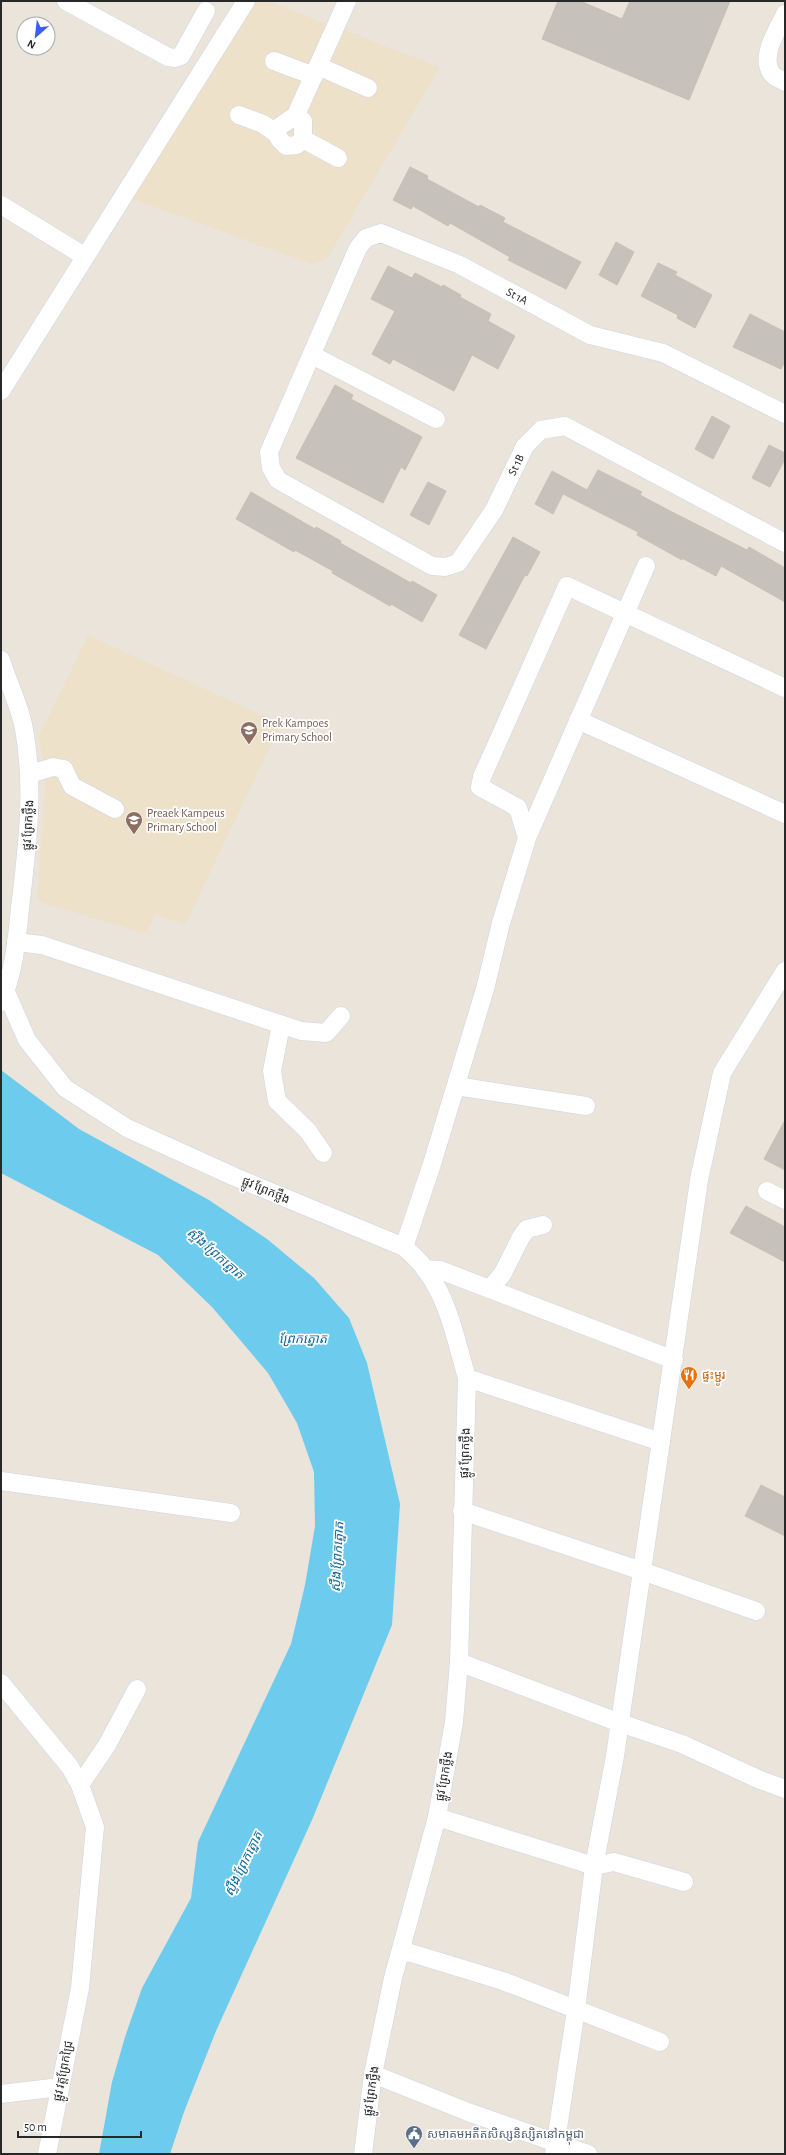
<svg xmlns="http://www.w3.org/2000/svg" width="786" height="2155" font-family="'Alegreya Sans','Noto Sans Khmer',sans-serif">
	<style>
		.education { fill: #ede1c9 }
		.water { fill: #6dcbed }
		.building { fill: #c6c1ba; stroke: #c6c0b4 }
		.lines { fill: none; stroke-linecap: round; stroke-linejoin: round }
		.minor-casing { stroke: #cfd3e2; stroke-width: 19 }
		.minor { stroke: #fff; stroke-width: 18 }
		.labels { text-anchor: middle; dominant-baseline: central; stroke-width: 3.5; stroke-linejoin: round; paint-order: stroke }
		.street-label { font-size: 12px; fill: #282828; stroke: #fff }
		.education-label { font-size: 12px; fill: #785e54; stroke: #fff; text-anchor: start }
		.food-label { font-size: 12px; fill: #c56008; stroke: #fff; text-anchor: start }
		.service-label { font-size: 12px; fill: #4e5e75; stroke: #fff; text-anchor: start }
		.water-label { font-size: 13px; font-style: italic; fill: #0e6897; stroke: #fff }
	</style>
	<rect width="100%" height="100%" fill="#ebe4da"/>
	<!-- education -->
	<path class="education" d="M237 1H267L440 67 327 259 312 264 122 195Z
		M88 635 281 724 185 925 155 914 147 934 37 901 46 769 38 738Z"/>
	<!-- water -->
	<path class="water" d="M1 1070 79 1129 209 1200 267 1239 314 1278 349 1318 367 1363 400 1504 392 1625 312 1820 216 2031 184 2112 170 2154H99L112 2082 125 2037 142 1988 191 1898 198 1842 291 1644 305 1585 315 1526 314 1472 297 1423 268 1373 212 1307 158 1255 1 1173Z"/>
	<!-- building -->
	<path class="building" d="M558 1H580L622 19 630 1H730L689 100 542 39Z
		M410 167 428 176 427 179 479 207 480 205 505 218 503 222 581 262 566 289 508 260 510 257 450 223 448 226 413 206 411 209 393 200Z
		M616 242 634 252 617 285 599 275Z
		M658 263 677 272 675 275 712 295 695 328 677 318 678 315 641 296Z
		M388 266 412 278 415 273 442 287 443 285 461 295 460 297 491 314 488 321 515 336 498 369 472 355 454 391 393 359 390 364 372 354 395 311 371 299Z
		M750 314 785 332V361L781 369 733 347Z
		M335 385 353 395 351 399 422 437 405 470 401 467 383 503 296 458Z
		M712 416 730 426 713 459 695 449Z
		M769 445 785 453V459L770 487 752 478Z
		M598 470 642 492 640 495 672 512 747 550 749 547 785 568V602L721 566 716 576 682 558V560L637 535 638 532 563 494 553 514 535 504 552 471 587 490Z
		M428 482 446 491 429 525 410 515Z
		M251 492 315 529 316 527 341 541 340 543 411 583 412 581 437 595 422 622 391 604 390 606 332 573 333 571 295 550 294 552 236 519Z
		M513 537 540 552 527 576 525 575 486 649 459 635Z
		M785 1120V1170L764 1159Z
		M746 1206 785 1227V1262L730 1233Z
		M761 1485 785 1497V1536L745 1516Z"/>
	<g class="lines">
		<defs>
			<g id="minor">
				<path d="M66 1 168 57 175 58 181 56 206 11"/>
				<path d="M785 14C778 30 757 59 774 76 777 78 782 80 785 82"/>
				<path d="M274 61 314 76"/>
				<path d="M318 66 368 88"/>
				<path d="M239 115 263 124 276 133"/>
				<path d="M296 115 303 121V139L297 145 286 146 280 140 276 133 279 127 296 115 347 1"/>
				<path d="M303 139 338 158"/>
				<path d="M1 205 84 256"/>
				<path d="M312 355 436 419"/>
				<path d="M1 391 246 1"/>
				<path id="s1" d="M785 414 663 353 590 335 460 265 381 233 366 238 358 248 269 452 271 468 278 480 432 566 445 567 458 563 494 510 525 446 541 430 565 426 785 543"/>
				<path d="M1 660C8 683 20 706 24 729 35 789 27 848 20 908 17 939 14 974 1 1002"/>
				<path d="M578 720 785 814"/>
				<path d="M30 774 53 767 64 769 72 786 115 809"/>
				<path d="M527 838 646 566"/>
				<path d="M16 942 42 945 301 1031 326 1033 341 1016"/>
				<path d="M6 992 27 1040 65 1088 127 1128 235 1177 404 1247C411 1254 420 1261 425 1269 449 1300 456 1341 467 1378L459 1662 454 1722 437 1817 393 1978 373 2074 363 2154"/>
				<path d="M281 1025 272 1071 277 1101 308 1131 323 1153"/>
				<path d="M456 1086 586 1106"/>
				<path d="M767 1191 785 1200"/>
				<path d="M404 1247 432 1164 485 989 501 923 527 838 518 808 480 787 482 777 567 586 785 688"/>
				<path d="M425 1269 440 1270 674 1360"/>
				<path d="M490 1289 503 1273 521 1237 527 1229 543 1225"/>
				<path d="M467 1378 661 1442"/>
				<path d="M1 1481 231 1513"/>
				<path d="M462 1511 642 1571 756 1611"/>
				<path d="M459 1662 620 1723 682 1744 758 1779 785 1789"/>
				<path d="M1 1683 70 1767 80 1785 95 1827 80 1988 47 2154"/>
				<path d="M80 1785 107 1745 137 1689"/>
				<path d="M437 1817 594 1866 614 1862 684 1882"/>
				<path d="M401 1950 503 1981 660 2042"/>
				<path d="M373 2074 468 2112 588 2154"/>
				<path d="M1 2094 60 2087"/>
				<path d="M554 2154 576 2010 594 1866 615 1756 699 1180 722 1073 785 971"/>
			</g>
		</defs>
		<!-- minor casing -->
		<use href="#minor" class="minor-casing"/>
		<!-- minor -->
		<use href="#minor" class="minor"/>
	</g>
	<!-- icons -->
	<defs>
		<symbol id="school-pin" viewBox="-11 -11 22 30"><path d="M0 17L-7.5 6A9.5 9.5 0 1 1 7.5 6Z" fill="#8d6e63" stroke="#fff"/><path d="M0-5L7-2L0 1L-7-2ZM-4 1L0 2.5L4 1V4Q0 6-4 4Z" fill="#fff"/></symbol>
		<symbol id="restaurant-pin" viewBox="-11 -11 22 30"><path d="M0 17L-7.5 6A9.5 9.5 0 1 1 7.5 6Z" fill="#e8710a" stroke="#fff"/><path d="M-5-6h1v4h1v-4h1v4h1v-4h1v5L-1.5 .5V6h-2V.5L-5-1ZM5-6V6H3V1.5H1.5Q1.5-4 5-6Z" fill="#fff"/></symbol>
		<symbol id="civic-pin" viewBox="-11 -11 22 30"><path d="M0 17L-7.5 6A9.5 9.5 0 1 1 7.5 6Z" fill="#5c6f8a" stroke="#fff"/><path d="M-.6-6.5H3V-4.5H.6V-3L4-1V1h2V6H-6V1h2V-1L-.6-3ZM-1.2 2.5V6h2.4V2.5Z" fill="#fff"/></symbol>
	</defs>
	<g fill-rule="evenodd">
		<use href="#school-pin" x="239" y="720" width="20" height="27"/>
		<use href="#school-pin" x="124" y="810" width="20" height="27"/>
		<use href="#restaurant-pin" x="679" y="1365" width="20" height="27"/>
		<use href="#civic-pin" x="404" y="2124" width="20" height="27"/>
	</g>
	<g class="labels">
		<!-- street labels -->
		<g class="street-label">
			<text transform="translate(517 296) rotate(28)">St 1A</text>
			<text stroke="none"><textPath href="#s1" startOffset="1043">St 1B</textPath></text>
			<text transform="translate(28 825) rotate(-87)">ផ្លូវ ព្រែកថ្លឹង</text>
			<text transform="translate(266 1190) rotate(23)">ផ្លូវ ព្រែកថ្លឹង</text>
			<text transform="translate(465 1453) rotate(-88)">ផ្លូវ ព្រែកថ្លឹង</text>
			<text transform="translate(444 1776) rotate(-80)">ផ្លូវ ព្រែកថ្លឹង</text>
			<text transform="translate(63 2071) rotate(-79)">ផ្លូវ វត្តព្រែកជ្រៃ</text>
			<text transform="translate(371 2091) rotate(-82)">ផ្លូវ ព្រែកថ្លឹង</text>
		</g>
		<!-- education labels -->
		<g class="education-label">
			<text x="262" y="723">Prek Kampoes<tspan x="262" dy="14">Primary School</tspan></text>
			<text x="147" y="813">Preaek Kampeus<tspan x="147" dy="14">Primary School</tspan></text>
		</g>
		<!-- food labels -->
		<g class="food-label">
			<text x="702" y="1375">ផ្ទះម្ជូរ</text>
		</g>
		<!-- service labels -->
		<g class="service-label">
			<text x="427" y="2134">សមាគមអតីតសិស្សនិស្សិតនៅកម្ពុជា</text>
		</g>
		<!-- water labels -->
		<g class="water-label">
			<text transform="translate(215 1254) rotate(41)">ស្ទឹង ព្រែកត្នោត</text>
			<text x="303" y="1339">ព្រែកត្នោត</text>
			<text transform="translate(338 1557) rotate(-87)">ស្ទឹង ព្រែកត្នោត</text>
			<text transform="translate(244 1864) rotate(-64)">ស្ទឹង ព្រែកត្នោត</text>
		</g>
	</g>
	<!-- border -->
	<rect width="786" height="2155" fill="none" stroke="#282828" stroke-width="4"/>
	<!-- north arrow -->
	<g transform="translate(36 36) rotate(208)"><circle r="19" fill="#ffffff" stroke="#a9a9a9"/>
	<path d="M0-3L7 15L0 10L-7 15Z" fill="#3a5df8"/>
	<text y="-6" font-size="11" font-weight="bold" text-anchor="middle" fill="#282828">N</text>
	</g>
	<!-- scale -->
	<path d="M18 2131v6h123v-6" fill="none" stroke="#282828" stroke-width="2"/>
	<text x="24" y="2131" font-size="12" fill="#282828" stroke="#ffffff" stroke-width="3" paint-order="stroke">50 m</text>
</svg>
